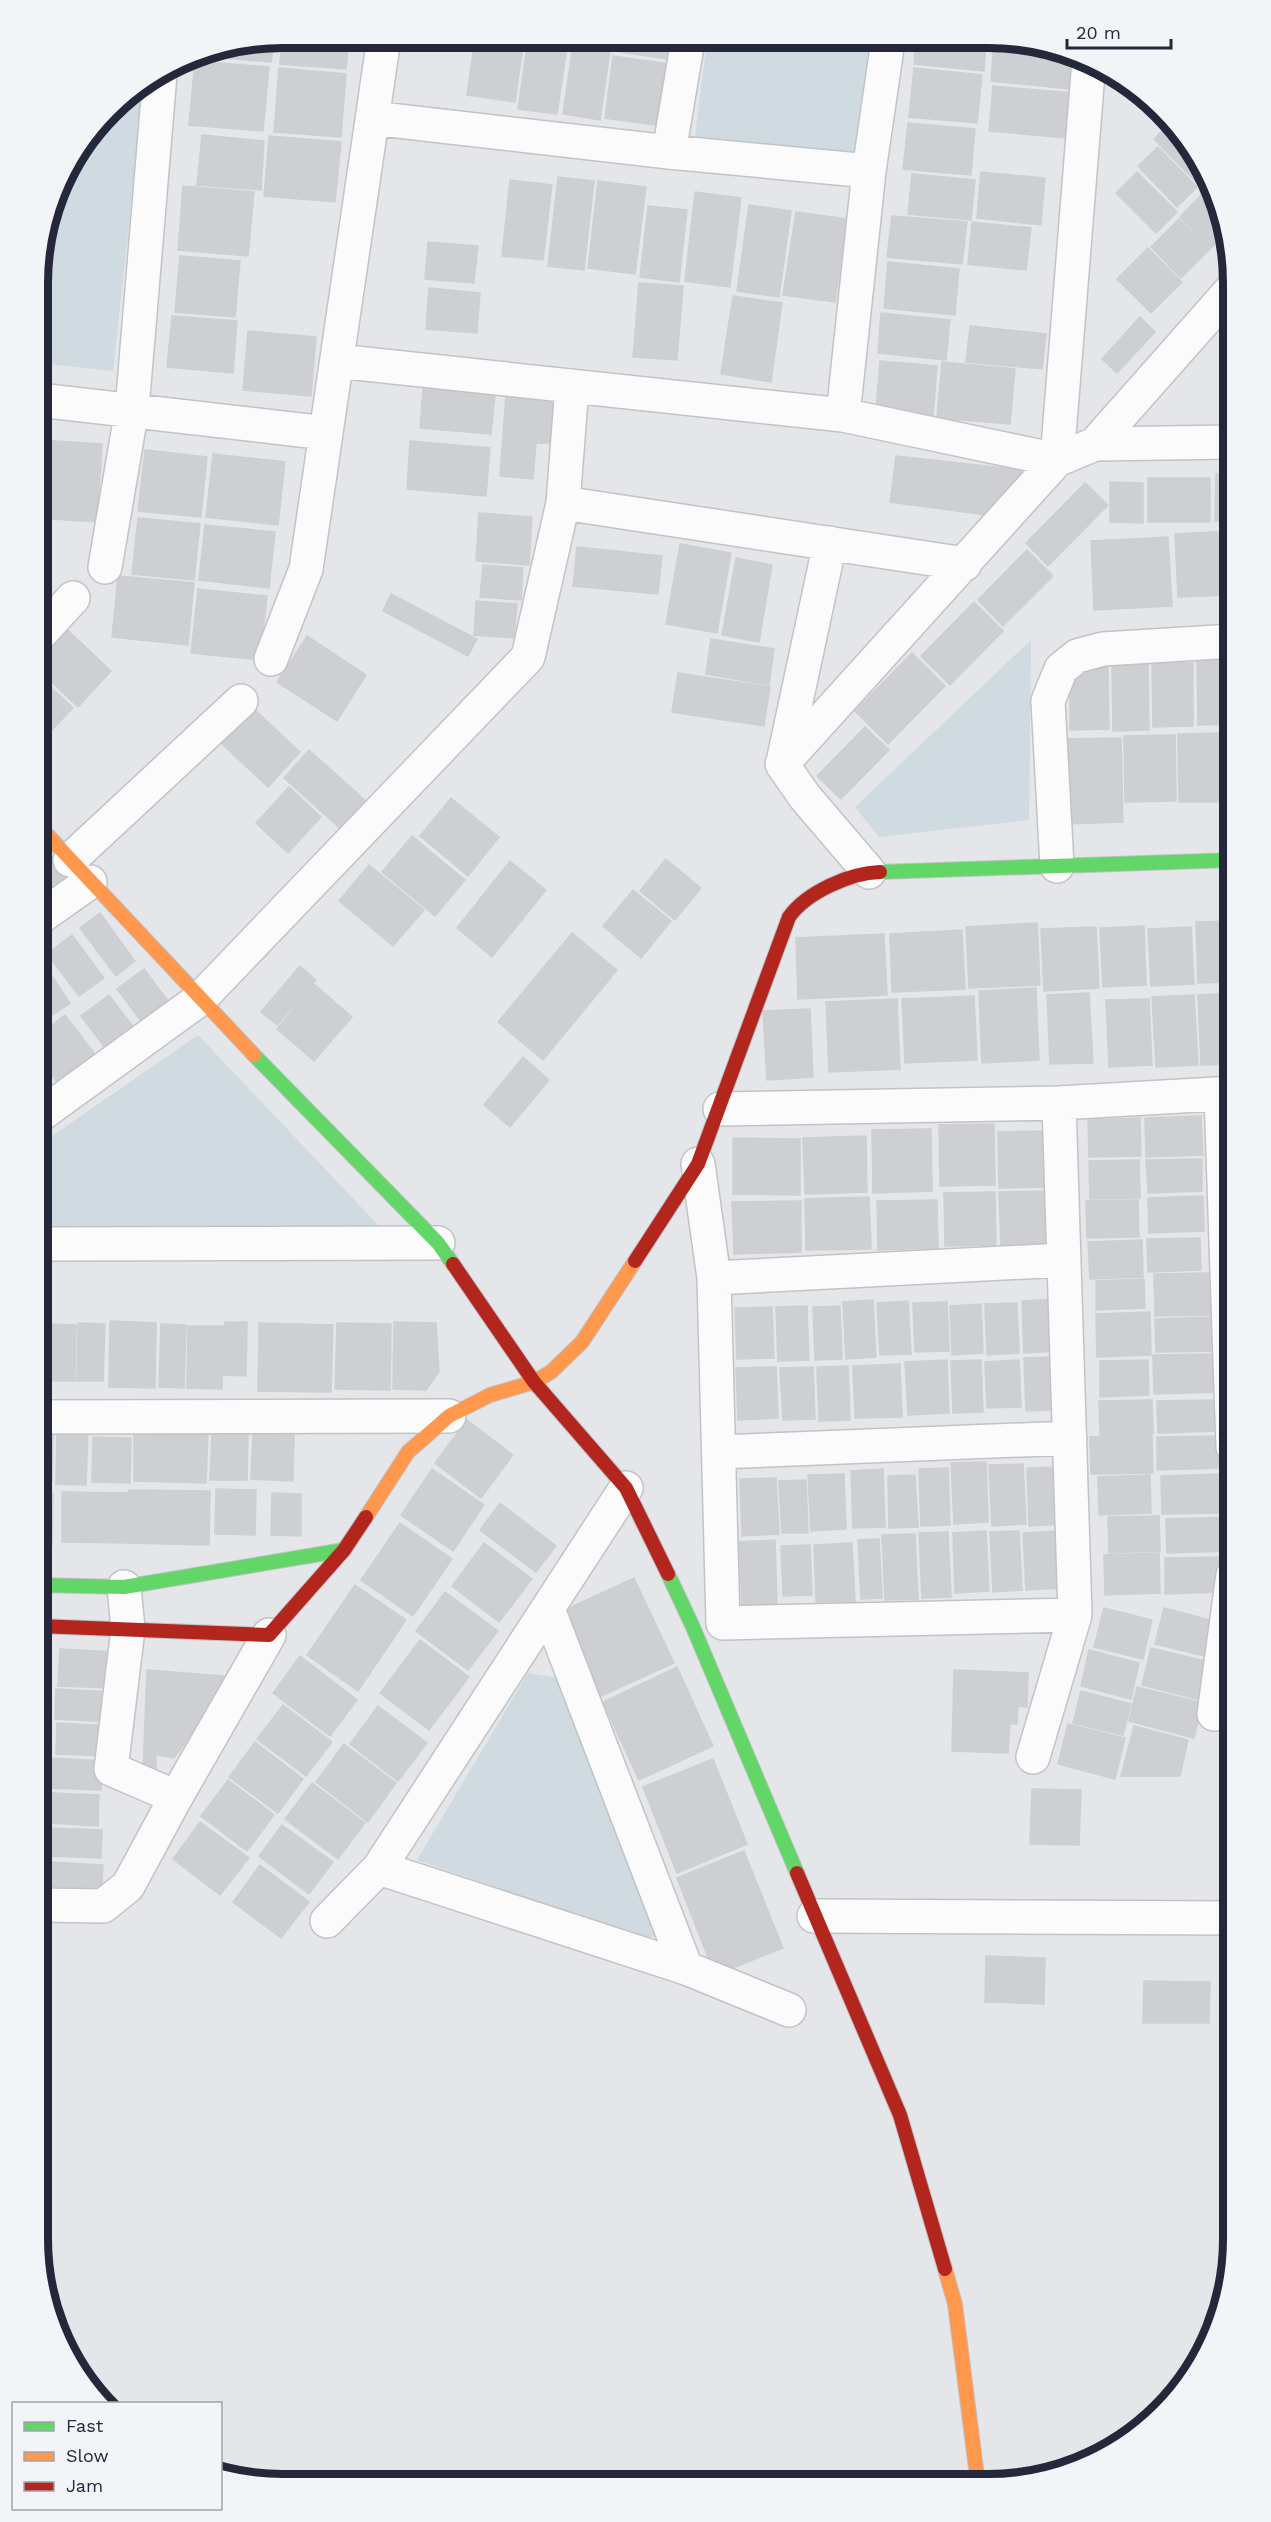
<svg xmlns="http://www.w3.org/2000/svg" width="1271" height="2522" font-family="'Work Sans',sans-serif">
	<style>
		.green { fill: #cfdae1 }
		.building { fill: #cdcfd2; stroke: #cdcfd2; stroke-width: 1.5 }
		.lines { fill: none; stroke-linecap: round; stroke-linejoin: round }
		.street-casing { stroke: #c1c3c6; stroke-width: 36 }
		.fast-casing { stroke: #c0c2c6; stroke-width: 16 }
		.slow-casing { stroke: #c0c2c6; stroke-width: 16 }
		.jam-casing { stroke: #c0c2c6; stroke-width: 16 }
		.street { stroke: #fbfbfc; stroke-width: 33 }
		.fast { stroke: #63d668; stroke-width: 14 }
		.slow { stroke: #ff974d; stroke-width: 14 }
		.jam { stroke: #b3261e; stroke-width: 14 }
		.rim { fill: none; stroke: #24283a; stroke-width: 8 }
	</style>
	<rect width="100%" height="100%" fill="#e4e6e9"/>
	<!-- green -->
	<path class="green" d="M707 40 870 41 855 158 695 138Z
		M144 84 113 371 39 363 40 251 63 174 121 99Z
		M1031 640 1029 820 879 837 855 807Z
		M198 1035 380 1227 39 1230V1145Z
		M528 1673 560 1678 657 1933 647 1940 417 1860Z"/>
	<!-- building -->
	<path class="building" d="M282 38H349L346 69 280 64Z
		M274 39 271 62 213 57 214 51Z
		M475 39H524L515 102 467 95Z
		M571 39 618 40 616 49 570 43Z
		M528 40 567 46 557 114 518 109Z
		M623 40H678L675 60 621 52Z
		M916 41 986 42 984 71 914 64Z
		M994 42H1036L1073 55 1070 89 991 81Z
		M573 45 610 51 600 120 563 114Z
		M613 56 669 64 661 126 605 118Z
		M195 61 269 67 263 131 189 125Z
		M279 68 346 74 341 137 274 132Z
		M914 68 982 75 977 123 909 117Z
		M993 86 1072 93 1068 138 989 131Z
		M1171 122 1192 147 1205 173 1196 182 1154 139Z
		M908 123 975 129 971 175 903 169Z
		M202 135 264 141 261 190 197 185Z
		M269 136 341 142 335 202 264 196Z
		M1158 147 1197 187 1177 207 1138 166Z
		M981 172 1045 178 1041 225 977 218Z
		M1137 172 1177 212 1156 233 1116 193Z
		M912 174 975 180 971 220 908 214Z
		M558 177 594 181 584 270 548 266Z
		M510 180 552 185 543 260 502 256Z
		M598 181 646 187 635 274 588 268Z
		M1210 184 1221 204V206L1204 190Z
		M183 186 254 192 248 256 178 250Z
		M695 192 741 198 730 287 685 281Z
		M1204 192 1221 209 1225 234 1211 248 1180 217Z
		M749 205 791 211 779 297 737 291Z
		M648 206 687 210 679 282 640 277Z
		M796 212 847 219 835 302 783 295Z
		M892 216 967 222 962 264 887 257Z
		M1179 219 1210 249 1181 278 1151 247Z
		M972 222 1031 228 1026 270 968 264Z
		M428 242 478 246 474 283 425 279Z
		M1148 248 1182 282 1151 313 1117 279Z
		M180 256 240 261 235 317 175 312Z
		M888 262 959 269 955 315 884 308Z
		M639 283 683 286 677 360 633 357Z
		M429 288 480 293 477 333 426 329Z
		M733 296 782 303 771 382 721 374Z
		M881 313 950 320 946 360 878 353Z
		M172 316 237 321 233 373 167 367Z
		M1140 317 1155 332 1117 373 1102 359Z
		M970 326 1046 334 1042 369 966 362Z
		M248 331 316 337 311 396 243 390Z
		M880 361 937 366 933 416 876 411Z
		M942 362 1015 369 1010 424 937 418Z
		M423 389 495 395 491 434 420 428Z
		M506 394 554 398 551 443H536L533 479 500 476Z
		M39 440 102 444 97 522 39 518Z
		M410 441 490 448 486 496 407 489Z
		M145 450 207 457 201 517 138 511Z
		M213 454 285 462 278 525 206 517Z
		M896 456 1023 470 986 515 890 502Z
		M1216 474H1233V521H1215Z
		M1148 478H1210V522H1148Z
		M1110 482 1143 483V523L1110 522Z
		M1085 483 1108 505 1048 566 1026 543Z
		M479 513 532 517 529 565 476 561Z
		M138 518 200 524 194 580 132 574Z
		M205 525 275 532 269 588 199 580Z
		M1233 531V595L1178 597 1175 534Z
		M1168 537 1172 606 1094 610 1091 541Z
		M680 544 731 553 717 633 666 624Z
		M577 547 662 556 658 594 573 586Z
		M1027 550 1053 576 1003 626 978 600Z
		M736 558 772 565 759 642 722 635Z
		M483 565 523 568 521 600 480 597Z
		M118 576 194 583 188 645 112 637Z
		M198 589 267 596 260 660 191 653Z
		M391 594 477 639 468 656 383 611Z
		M476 601 517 604 514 638 474 635Z
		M974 602 1003 631 950 685 921 656Z
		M56 619 111 671 78 707 39 670V637Z
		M307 636 366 675 337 721 277 682Z
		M711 639 774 649 769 685 706 674Z
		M912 653 945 686 888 744 855 711Z
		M1197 659H1233V724L1198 725Z
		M1112 663H1148L1149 730 1113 731Z
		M1152 663H1193V726L1153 727Z
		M1108 667 1109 729 1070 730V668Z
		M678 673 770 687 764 726 672 712Z
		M39 676 73 708 39 743Z
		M254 709 300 752 268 787 222 744Z
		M865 727 889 750 841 799 817 776Z
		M1220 733 1221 802H1179L1178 734Z
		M1233 734V794H1224L1223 735Z
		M1175 735 1176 801 1125 802 1124 736Z
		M1121 738 1123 822 1066 824 1065 739Z
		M309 750 367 802 342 830 284 778Z
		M289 787 321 817 288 853 256 823Z
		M451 798 499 837 468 876 420 836Z
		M412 836 465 880 435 916 382 872Z
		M39 839 74 886 39 913Z
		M666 859 701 888 675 920 640 891Z
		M510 861 546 890 492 957 457 928Z
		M369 865 424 910 393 946 339 901Z
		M633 890 671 921 641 958 603 926Z
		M100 913 135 961 116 976 80 928Z
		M1230 921 1233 982 1198 983 1196 922Z
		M1037 923 1040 985 969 988 966 927Z
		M1144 926 1146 985 1103 987 1100 928Z
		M1096 927 1099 988 1044 991 1041 929Z
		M1191 927 1194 984 1151 986 1148 929Z
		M962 930 965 989 892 992 890 934Z
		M572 933 617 970 543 1060 498 1022Z
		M884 934 887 995 798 999 796 938Z
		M72 935 104 978 79 996 47 954Z
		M39 957 70 1003 45 1020 39 1011Z
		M300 966 316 980 277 1025 261 1012Z
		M144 969 174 1009 147 1029 117 989Z
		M314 984 352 1017 314 1061 277 1029Z
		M1036 988 1039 1060 982 1063 979 991Z
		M1089 993 1093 1063 1050 1064 1047 995Z
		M1233 993V1064L1201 1065 1198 995Z
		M109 995 140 1036 112 1057 81 1016Z
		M1194 995 1198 1065 1156 1067 1152 997Z
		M974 996 977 1060 905 1063 902 999Z
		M897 999 900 1069 829 1072 826 1002Z
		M1149 999 1152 1065 1109 1067 1106 1000Z
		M810 1009 813 1077 767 1080 763 1011Z
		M65 1015 95 1054 57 1082 39 1058V1035Z
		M523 1057 549 1080 510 1127 484 1105Z
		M39 1070 53 1091 39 1101Z
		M1201 1116 1203 1155 1146 1157 1145 1118Z
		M1140 1118 1141 1156 1089 1157 1088 1120Z
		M994 1124 995 1185 940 1186 939 1125Z
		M931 1129 932 1191 873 1193 872 1130Z
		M1045 1131 1046 1187 999 1188 998 1132Z
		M866 1136 867 1192 805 1194 803 1138Z
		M733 1138 800 1139V1195L733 1194Z
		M1202 1159V1191L1148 1193 1146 1160Z
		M1139 1160 1140 1198 1090 1199 1089 1161Z
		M1048 1191 1049 1247 1001 1249 999 1192Z
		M995 1192 996 1245 945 1246 944 1193Z
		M1203 1196 1204 1231 1149 1233 1148 1198Z
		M869 1197 871 1249 806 1250 805 1199Z
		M937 1200 938 1248 878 1250 877 1201Z
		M1138 1200 1139 1237 1087 1238 1086 1201Z
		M801 1201V1252L734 1254 732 1202Z
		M1200 1238 1201 1270 1148 1272 1147 1239Z
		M1142 1240 1143 1277 1090 1279 1088 1242Z
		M1210 1273 1211 1315 1155 1316 1154 1274Z
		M1144 1279 1145 1308 1096 1310V1281Z
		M1056 1299 1058 1351 1024 1353 1022 1301Z
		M873 1300 876 1357 846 1359 843 1302Z
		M908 1301 911 1354 880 1355 877 1303Z
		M947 1302 949 1351 915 1352 913 1303Z
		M1017 1303 1019 1353 987 1355 985 1304Z
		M981 1304 983 1353 952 1355 950 1306Z
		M807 1306 809 1360 778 1361 776 1307Z
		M840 1306 842 1359 815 1360 813 1307Z
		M772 1307 774 1358 737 1359 735 1308Z
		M1150 1312 1151 1355 1097 1357 1096 1314Z
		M1214 1317 1215 1351 1156 1352 1155 1319Z
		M110 1321 156 1323 155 1388 109 1387Z
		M225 1322H247L246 1376 224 1375Z
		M394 1322 436 1323 439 1372 426 1390 393 1389Z
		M78 1323 105 1324 103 1381H77Z
		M259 1323 333 1325 331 1392 258 1391Z
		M337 1323 391 1324 390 1390 335 1389Z
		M49 1324 76 1325 75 1381H47Z
		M161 1324 186 1325 184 1388 159 1387Z
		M38 1325H46L45 1380H38Z
		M188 1326H224L222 1389 187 1388Z
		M1217 1354 1218 1392 1154 1394 1153 1355Z
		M1054 1357 1055 1410 1026 1411 1024 1358Z
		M947 1360 949 1413 908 1415 905 1362Z
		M981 1360 983 1412 953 1413 951 1361Z
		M1019 1360 1021 1407 987 1408 985 1362Z
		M1148 1360 1149 1395 1100 1397V1361Z
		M900 1364 902 1417 855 1418 853 1366Z
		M848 1366 850 1420 819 1421 817 1367Z
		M776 1367 778 1418 738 1420 736 1368Z
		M813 1367 815 1419 783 1420 780 1368Z
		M1152 1400 1153 1434 1100 1435 1099 1401Z
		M1221 1400 1222 1431 1158 1433 1157 1401Z
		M467 1420 513 1455 481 1498 435 1463Z
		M57 1430 88 1431 86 1485 56 1484Z
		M134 1430 208 1432 206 1483 134 1481Z
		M212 1432H248L247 1480H210Z
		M253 1432 294 1433 293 1481 251 1479Z
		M38 1433 53 1434 52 1481H38Z
		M1152 1435 1153 1473 1091 1474 1090 1437Z
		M1221 1436 1222 1468 1157 1470V1437Z
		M93 1437 131 1438 130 1483 92 1482Z
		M986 1462 988 1522 954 1524 951 1463Z
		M1023 1464 1026 1524 992 1526 989 1465Z
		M1063 1467 1066 1524 1029 1526 1027 1468Z
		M948 1468 950 1525 921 1526 919 1469Z
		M432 1469 484 1505 453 1551 401 1515Z
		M883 1469 885 1527 853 1528 851 1471Z
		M844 1474 846 1529 811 1531 808 1475Z
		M1222 1474 1223 1513 1162 1514 1161 1476Z
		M915 1475 918 1527 889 1528 888 1476Z
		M1150 1475 1151 1513 1099 1515 1098 1477Z
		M776 1478 779 1534 742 1536 740 1479Z
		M806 1480 808 1533H782L779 1481Z
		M216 1489 256 1490 255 1535 215 1534Z
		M129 1490 210 1491 209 1545 128 1543Z
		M62 1492 129 1493 128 1543 62 1542Z
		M38 1493 53 1494 52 1545H38Z
		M272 1493 301 1494V1536L271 1535Z
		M500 1503 556 1546 536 1572 480 1530Z
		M1159 1516 1160 1551 1109 1553 1108 1517Z
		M1229 1517 1230 1551 1167 1553 1166 1519Z
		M400 1523 452 1559 413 1616 361 1580Z
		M986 1531 989 1591 955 1593 953 1533Z
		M1019 1531 1022 1590 993 1592 990 1532Z
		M1059 1531 1062 1588 1026 1590 1023 1533Z
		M948 1532 951 1597 922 1598 919 1533Z
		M915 1534 918 1599 885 1600 882 1535Z
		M879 1539 882 1598 861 1599 858 1540Z
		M775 1540 777 1603 742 1605 739 1542Z
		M484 1543 532 1579 499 1622 452 1586Z
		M852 1543 855 1601 816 1602 814 1545Z
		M810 1545 812 1595 783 1596 781 1546Z
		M1159 1553 1160 1593 1105 1595 1104 1555Z
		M1218 1557 1219 1592 1165 1594V1558Z
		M634 1578 674 1663 597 1698 558 1613Z
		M355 1585 406 1620 358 1691 307 1655Z
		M445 1592 498 1631 468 1670 416 1631Z
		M1104 1608 1152 1620 1143 1659 1094 1647Z
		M1164 1608 1222 1623 1213 1658 1155 1644Z
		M420 1640 469 1677 429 1730 380 1693Z
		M1151 1648 1210 1662 1201 1700 1142 1685Z
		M60 1649 114 1652 112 1688 58 1686Z
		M1089 1650 1139 1663 1131 1699 1081 1686Z
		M38 1652H42L40 1693H38Z
		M300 1656 357 1700 330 1736 273 1693Z
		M677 1667 713 1746 639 1780 603 1702Z
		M147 1670 235 1677 174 1758 156 1755V1771L143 1773Z
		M954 1670 1028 1673 1027 1707 1018 1706 1017 1724H1010L1008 1753 952 1751Z
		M1137 1687 1203 1703 1194 1738 1129 1721Z
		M56 1689 113 1692 112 1722 55 1719Z
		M1081 1691 1131 1704 1123 1735 1073 1723Z
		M283 1705 332 1742 306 1776 257 1739Z
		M378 1706 427 1743 398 1781 350 1744Z
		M57 1723 112 1726 111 1756 56 1754Z
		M1068 1724 1125 1738 1115 1779 1058 1764Z
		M1134 1726 1188 1740 1180 1776H1121Z
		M255 1742 303 1779 278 1813 229 1777Z
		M344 1744 396 1783 368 1822 316 1782Z
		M50 1758 103 1761 101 1790 49 1788Z
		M713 1759 747 1844 677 1873 643 1787Z
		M228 1780 274 1815 247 1851 201 1816Z
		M312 1783 365 1823 338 1859 285 1819Z
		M1032 1789 1081 1790 1079 1845 1030 1844Z
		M51 1793 99 1795 98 1826 49 1823Z
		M200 1822 249 1858 220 1895 173 1859Z
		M282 1825 333 1862 309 1894 259 1856Z
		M50 1828 102 1830 101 1858 49 1856Z
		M744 1851 783 1948 715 1975 677 1878Z
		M48 1862 103 1865 101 1900 46 1897Z
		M260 1865 309 1902 281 1938 233 1902Z
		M1230 1939H1233V2008H1228Z
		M986 1956 1045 1958 1044 2004 985 2002Z
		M1144 1981 1210 1982 1209 2023H1143Z"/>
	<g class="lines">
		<defs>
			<path id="street" d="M372 118 669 152 869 171
				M669 152 688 40
				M337 361 843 415 1057 460 1095 444 1233 442
				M39 400 326 433 384 38
				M843 415 869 171 888 41
				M1095 444 1233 288
				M563 503 965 564
				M105 567 132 409 160 74
				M39 635 73 598
				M271 659 306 569 326 433
				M783 762 830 543
				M70 860 241 701
				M1057 866 1048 701 1061 669 1077 656 1103 649 1233 641
				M869 872 805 797 782 764 1057 460 1089 60
				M39 918 90 882
				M1221 1094 1233 1447
				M720 1109 1059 1103 1233 1093
				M39 1116 200 999 528 657 563 503 572 386
				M698 1164 714 1278 723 1623 1075 1615
				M39 1244 438 1243
				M714 1278 1063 1260
				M38 1417 449 1416
				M719 1452 1070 1438
				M124 1587 128 1629 111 1769 176 1797 269 1635
				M1214 1714 1233 1575
				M1033 1757 1075 1615 1059 1103
				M379 1868 686 1968 548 1609
				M38 1905 103 1906 128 1886 176 1797
				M814 1916 1233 1918
				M327 1921 379 1868 626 1488
				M686 1968 789 2010"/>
			<path id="fast" d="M880 872 1233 860
				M254 1055 438 1243 453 1264
				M668 1574 692 1625 797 1873
				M38 1585 124 1587 344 1550"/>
			<path id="slow" d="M39 826 254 1055
				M366 1517 408 1452 449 1416 490 1395 534 1382 551 1372 582 1342 635 1261
				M945 2269 955 2304 978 2484"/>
			<path id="jam" d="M635 1261 698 1164 789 917C807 892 850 873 880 872
				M453 1264 534 1382 626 1488 668 1574
				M38 1626 269 1635 344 1550 366 1517
				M797 1873 900 2115 945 2269"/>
		</defs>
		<!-- street casing -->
		<use href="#street" class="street-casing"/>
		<!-- fast casing -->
		<use href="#fast" class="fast-casing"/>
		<!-- slow casing -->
		<use href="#slow" class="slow-casing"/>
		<!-- jam casing -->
		<use href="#jam" class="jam-casing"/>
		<!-- street -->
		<use href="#street" class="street"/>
		<!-- fast -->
		<use href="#fast" class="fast"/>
		<!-- slow -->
		<use href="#slow" class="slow"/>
		<!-- jam -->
		<use href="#jam" class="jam"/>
	</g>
	<!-- crop -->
	<path d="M0 0H1271V2522H0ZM283 48H988A235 235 0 0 1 1223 283V2239A235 235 0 0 1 988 2474H283A235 235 0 0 1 48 2239V283A235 235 0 0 1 283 48Z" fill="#f2f4f8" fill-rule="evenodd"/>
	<path class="rim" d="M283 48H988A235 235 0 0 1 1223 283V2239A235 235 0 0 1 988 2474H283A235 235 0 0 1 48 2239V283A235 235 0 0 1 283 48Z"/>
	<!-- legend -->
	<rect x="12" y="2402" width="210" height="108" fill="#f2f4f8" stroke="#a0a2ac" stroke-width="1.5"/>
	<rect x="24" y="2422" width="30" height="9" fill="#63d668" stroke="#a0a2ac" stroke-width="1.5"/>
	<text x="66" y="2432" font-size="18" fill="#24283a">Fast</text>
	<rect x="24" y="2452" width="30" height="9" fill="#ff974d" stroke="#a0a2ac" stroke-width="1.5"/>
	<text x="66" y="2462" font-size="18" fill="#24283a">Slow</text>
	<rect x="24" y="2482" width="30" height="9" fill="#b3261e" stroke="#a0a2ac" stroke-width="1.5"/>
	<text x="66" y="2492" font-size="18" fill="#24283a">Jam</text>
	<!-- scale -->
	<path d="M1067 39v9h104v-9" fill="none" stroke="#24283a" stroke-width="3"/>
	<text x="1076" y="39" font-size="18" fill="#24283a" stroke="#f2f4f8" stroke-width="4.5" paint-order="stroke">20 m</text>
</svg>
